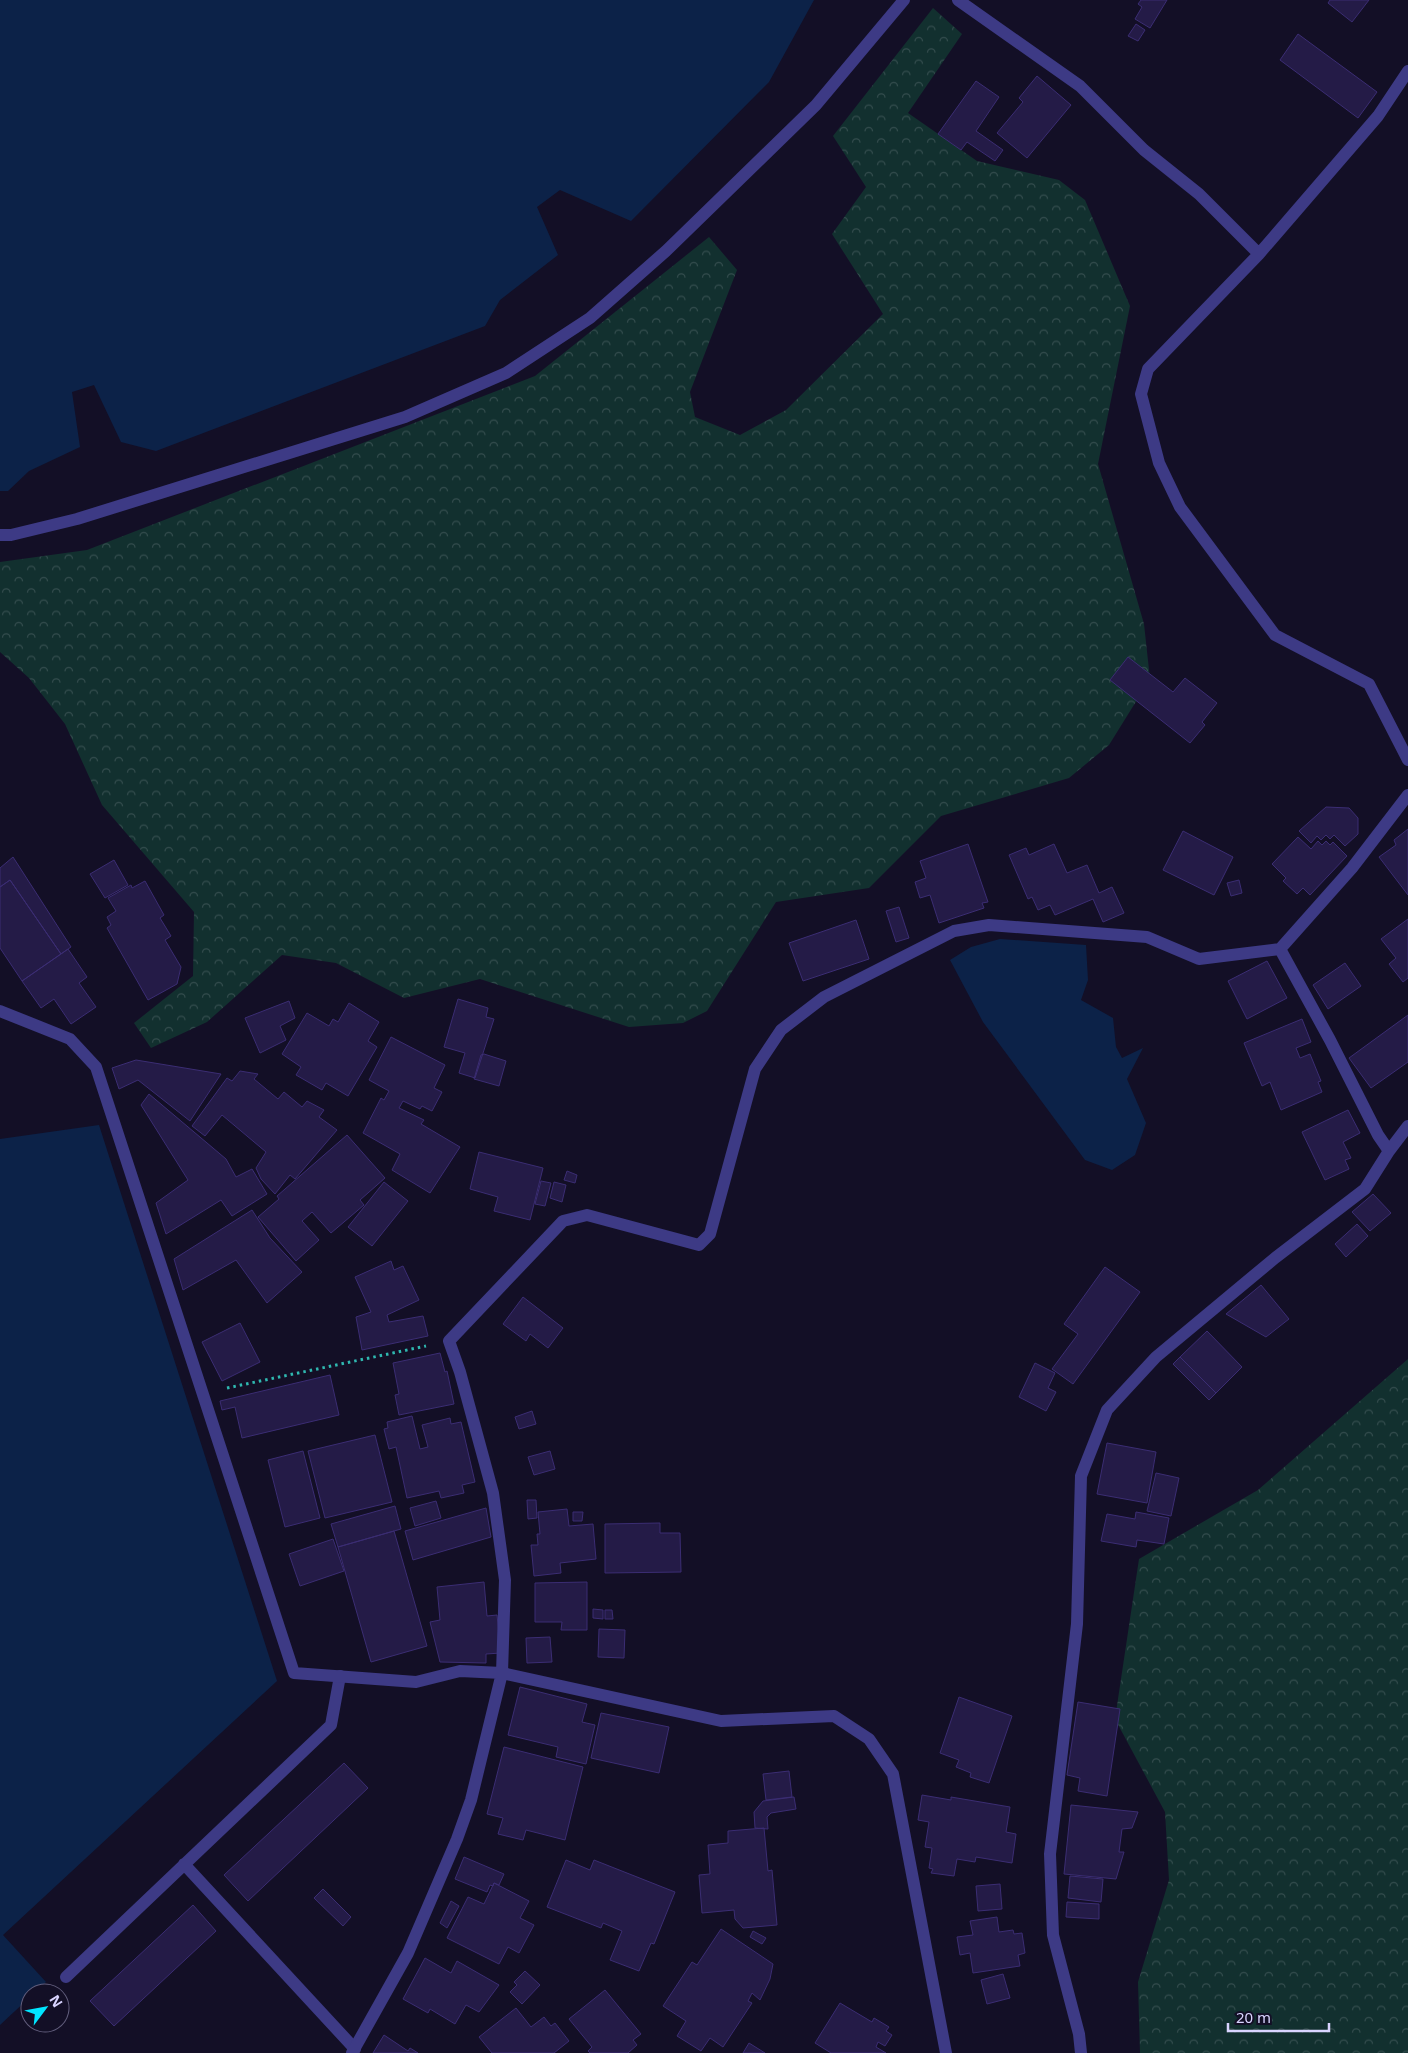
<svg xmlns="http://www.w3.org/2000/svg" width="1408" height="2053" font-family="'Noto Sans',sans-serif">
	<style>
		.forest { fill: url(#forest-crowns) }
		.water { fill: #0c2248 }
		.building { fill: #241b47; stroke: #3b2d73 }
		.lines { fill: none; stroke-linecap: round; stroke-linejoin: round }
		.path { stroke: #2fb8b0; stroke-width: 3; stroke-dasharray: 2.5 4; stroke-linecap: butt }
		.service { stroke: #3d3a85; stroke-width: 12 }
		.minor { stroke: #3d3a85; stroke-width: 12 }
	</style>
	<defs>
		<pattern id="forest-crowns" width="20" height="18" patternUnits="userSpaceOnUse" patternTransform="scale(1.25)"><rect width="20" height="18" fill="#12302f"/><path d="M2 6a3 3 0 1 1 6 0M12 15a3 3 0 1 1 6 0" fill="none" stroke="#344d4e"/></pattern>
	</defs>
	<rect width="100%" height="100%" fill="#130f26"/>
	<!-- forest -->
	<path class="forest" d="M933 8 962 34 908 113 977 161 1059 180 1085 200 1130 306 1098 464 1144 624 1150 679 1109 745 1069 778 941 816 869 888 776 902 707 1011 683 1023 629 1027 480 979 404 998 336 963 282 955 207 1022 151 1048 134 1023 193 976 194 912 102 805 65 724 29 678 0 652V562L87 550 535 376 709 237 737 270 690 392 695 417 740 435 786 410 883 314 832 234 866 187 833 136Z
		M1408 1359V2053H1140L1138 1982 1169 1880 1165 1812 1115 1719 1139 1559 1258 1490Z"/>
	<!-- water -->
	<path class="water" d="M0 0H814L769 82 631 221 560 190 537 207 558 255 500 300 485 326 156 451 121 442 94 385 72 392 80 447 29 471 8 491H0Z
		M1000 939 1086 945 1088 980 1081 1000 1113 1018 1116 1047 1122 1058 1143 1048 1127 1079 1146 1123 1135 1155 1112 1170 1085 1160 983 1022 950 960 971 947Z
		M99 1125 277 1681 3 1935 46 1982 34 1993H30V1997L0 2025V1139Z"/>
	<!-- building -->
	<path class="building" d="M1141 0H1167L1150 28 1135 19 1142 7 1138 4Z
		M1330 0H1369L1352 22 1328 3Z
		M1136 24 1145 30 1138 41 1128 36Z
		M1298 34 1377 92 1358 118 1280 60Z
		M1037 76 1071 105 1027 158 997 133 1023 102 1019 98Z
		M976 81 999 97 976 131 1003 150 995 161 967 142 961 150 938 134Z
		M1128 657 1173 692 1185 678 1217 703 1202 722 1205 725 1190 743 1110 680Z
		M1326 807 1349 808 1358 818V834L1345 846 1334 835 1330 839 1326 835 1321 840 1317 836 1311 843 1299 831Z
		M1408 829V895L1379 857 1396 845 1394 840Z
		M1183 831 1233 857 1214 895 1163 870Z
		M1298 837 1311 849 1318 841 1322 845 1326 841 1330 845 1333 842 1347 856 1310 895 1303 888 1297 894 1283 881 1286 878 1272 864Z
		M968 844 988 902 982 903 984 908 939 923 930 895 920 898 915 882 926 878 920 861Z
		M1054 844 1067 873 1087 865 1099 893 1112 887 1124 913 1103 922 1093 899 1055 915 1050 905 1038 910 1032 897 1028 899 1009 855 1026 848 1029 855Z
		M13 857 71 947 61 954 10 880 0 887V868Z
		M114 860 128 885 105 898 90 874Z
		M10 880 61 954 22 981 0 948V887Z
		M1239 880 1242 893 1231 896 1227 883Z
		M145 881 164 915 160 918 171 936 165 940 181 967 177 984 148 1000 107 928 111 925 107 917 116 911 108 898 131 885 132 888Z
		M899 907 909 938 896 942 886 911Z
		M1408 919V978L1403 982 1389 964 1396 958 1381 939Z
		M856 920 869 959 803 981 789 943Z
		M68 949 87 977 79 983 96 1007 71 1024 54 999 41 1008 22 981Z
		M1267 961 1287 998 1247 1019 1228 981Z
		M1345 963 1361 986 1328 1009 1313 985Z
		M458 999 488 1008 486 1017 494 1019 475 1078 459 1073 465 1053 444 1047Z
		M289 1001 295 1018 280 1026 286 1040 260 1053 245 1018Z
		M349 1003 379 1022 368 1041 377 1047 348 1096 326 1083 322 1090 296 1075 301 1067 282 1054 307 1013 329 1026 333 1019 338 1022Z
		M1408 1015V1062L1371 1088 1349 1058Z
		M1302 1019 1311 1042 1296 1048 1300 1058 1310 1054 1321 1081 1318 1082 1322 1092 1281 1110 1270 1082 1262 1086 1244 1043Z
		M391 1037 445 1065 434 1088 442 1092 432 1111 422 1106 420 1109 403 1101 399 1108 424 1120 421 1124 460 1147 430 1193 392 1170 400 1154 363 1133 381 1098 384 1100 389 1091 369 1080Z
		M484 1054 506 1061 499 1086 474 1079 481 1055Z
		M136 1060 221 1074 190 1121 138 1080 119 1089 112 1068Z
		M240 1071 258 1074 254 1079 278 1099 284 1092 302 1107 307 1101 324 1110 319 1117 337 1130 295 1179 290 1175 275 1194 261 1179 256 1168 266 1152 222 1115 205 1136 192 1126 227 1078 232 1081Z
		M149 1094 226 1159 236 1177 252 1169 267 1194 232 1216 221 1200 166 1234 156 1203 188 1180 141 1105Z
		M1348 1110 1360 1133 1343 1142 1351 1158 1345 1160 1349 1169 1325 1180 1302 1132Z
		M347 1135 385 1178 360 1200 364 1205 331 1233 312 1212 302 1221 319 1240 296 1261 258 1217 279 1199 277 1196Z
		M479 1152 543 1168 530 1220 494 1211 498 1197 470 1189Z
		M567 1171 577 1175 575 1183 564 1180Z
		M541 1181 551 1183 545 1206 535 1204Z
		M384 1182 408 1201 372 1246 348 1227Z
		M554 1182 566 1185 562 1202 550 1198Z
		M1373 1194 1391 1213 1370 1231 1352 1212Z
		M252 1210 270 1238 302 1272 267 1303 236 1260 183 1290 174 1259Z
		M1357 1224 1368 1236 1346 1257 1335 1244Z
		M391 1261 394 1270 403 1266 419 1300 387 1315 389 1322 423 1316 428 1336 362 1350 356 1317 371 1312 355 1277Z
		M1105 1267 1140 1292 1073 1384 1052 1369 1078 1334 1064 1324Z
		M1261 1285 1289 1319 1266 1337 1226 1314Z
		M523 1297 563 1328 548 1348 530 1334 526 1341 503 1324Z
		M240 1323 260 1362 222 1381 202 1342Z
		M1207 1331 1242 1367 1216 1393 1180 1357Z
		M440 1353 445 1372 447 1371 454 1404 399 1415 395 1395 399 1394 393 1363Z
		M1180 1357 1216 1393 1209 1400 1173 1364Z
		M1035 1363 1055 1373 1048 1388 1056 1392 1046 1411 1019 1397Z
		M330 1375 339 1415 242 1438 235 1407 222 1410 220 1401Z
		M532 1411 536 1424 519 1429 515 1417Z
		M412 1416 420 1449 428 1447 422 1425 450 1418 451 1424 461 1422 475 1482 462 1485 464 1493 441 1498 439 1491 407 1498 396 1447 389 1449 384 1429 388 1428 387 1422Z
		M375 1435 392 1502 325 1518 308 1451Z
		M1107 1443 1156 1452 1147 1503 1097 1494Z
		M303 1451 320 1518 285 1527 268 1460Z
		M550 1451 555 1469 534 1475 528 1457Z
		M1156 1473 1179 1478 1171 1516 1147 1511Z
		M527 1500H536L537 1518 528 1519Z
		M436 1501 441 1518 415 1526 410 1508Z
		M395 1506 401 1529 338 1547 331 1524Z
		M486 1508 491 1537 413 1560 405 1531Z
		M567 1509 569 1526 593 1524 596 1559 560 1563 561 1573 534 1576 531 1545H538L537 1534H540L538 1512Z
		M573 1512H583L582 1521H573Z
		M1136 1512 1169 1518 1164 1544 1137 1540 1136 1547 1101 1541 1107 1514 1135 1519Z
		M660 1523V1533H680L681 1572 605 1573V1524Z
		M394 1531 427 1646 371 1662 338 1547Z
		M333 1539 344 1571 300 1586 289 1554Z
		M484 1582 487 1616 497 1615 501 1653 486 1654V1663L440 1662 430 1622 440 1620 437 1587Z
		M587 1582V1630H561L562 1622H535V1583Z
		M593 1609 603 1610V1619L593 1618Z
		M605 1610H612L613 1619H605Z
		M599 1629 625 1630 624 1658 598 1657Z
		M550 1637 552 1662 527 1663 526 1638Z
		M520 1687 587 1704 582 1722 595 1725 586 1764 556 1757 558 1747 508 1735Z
		M959 1697 1012 1716 989 1783 970 1777 971 1773 956 1767 959 1760 940 1753Z
		M1078 1702 1120 1709 1107 1796 1078 1791 1080 1778 1067 1775Z
		M601 1713 669 1727 659 1773 591 1758Z
		M504 1747 583 1767 565 1840 526 1830 523 1840 498 1834 503 1818 487 1814Z
		M344 1763 368 1788 248 1901 224 1875Z
		M789 1771 792 1797 766 1800 763 1774Z
		M922 1795 951 1800V1797L1010 1807 1006 1832 1016 1834 1012 1863 976 1857 975 1862 957 1859 954 1876 931 1873 933 1869 929 1868 932 1848 925 1847 929 1822 918 1820Z
		M794 1797 796 1809 771 1813 767 1817 768 1829 755 1828 754 1812 763 1801Z
		M1071 1805 1138 1812 1132 1828 1122 1829 1119 1852H1124L1116 1879 1064 1874Z
		M764 1828 768 1871 772 1870 777 1925 743 1928 735 1919 734 1910 702 1913 699 1875 710 1874 708 1845 728 1843V1831Z
		M464 1857 504 1874 499 1885 494 1883 493 1886 490 1885 487 1892 455 1879Z
		M566 1860 590 1870 594 1860 675 1892 654 1944 651 1943 639 1971 610 1960 622 1931 603 1923 601 1928 547 1907Z
		M1070 1876 1103 1879 1101 1902 1068 1898Z
		M494 1883 529 1901 520 1918 534 1925 519 1953 508 1947 499 1964 447 1938 468 1897 484 1904Z
		M1000 1884 1002 1909 978 1911 976 1886Z
		M323 1889 351 1917 343 1926 314 1898Z
		M451 1901 459 1906 447 1928 440 1923Z
		M1067 1902 1099 1904V1919L1066 1917Z
		M193 1905 216 1931 114 2026 90 2001Z
		M997 1917 999 1932 1013 1930 1014 1934 1022 1933 1025 1953 1018 1955 1020 1966 973 1973 970 1953 960 1955 957 1937 973 1935 970 1921Z
		M721 1929 773 1964 770 1979 760 2000 752 1993 748 2001 752 2003 723 2047 710 2038 701 2051 677 2036 686 2021 663 2006 692 1962 697 1965Z
		M753 1931 766 1938 762 1944 750 1937Z
		M425 1958 451 1973 457 1961 499 1985 479 2012 466 2005 455 2024 430 2009 428 2013 403 1999Z
		M525 1971 540 1985 522 2004 510 1992 517 1985 514 1982Z
		M1003 1974 1010 1998 987 2004 981 1980Z
		M605 1990 641 2034 633 2040 637 2045 628 2053H590L588 2051 592 2047 569 2019Z
		M840 2003 872 2022 874 2018 889 2027 886 2031 892 2035 885 2046 878 2042 876 2047 886 2053H831L815 2043Z
		M516 2008 531 2027 544 2017 551 2026 555 2023 569 2041 554 2053H492L479 2037Z
		M384 2035 408 2051 410 2048 418 2053H373Z
		M749 2043 765 2053H743Z"/>
	<g class="lines">
		<!-- path -->
		<path class="path" d="M227 1388 426 1346"/>
		<!-- service -->
		<path class="service" d="M184 1864 355 2049
			M66 1977 331 1725 340 1676"/>
		<!-- minor -->
		<path class="minor" d="M958 0 1080 86 1144 150 1199 194 1259 254
			M1408 71 1378 116 1259 254 1148 369 1141 394 1159 463 1180 507 1275 635 1369 684 1408 760
			M0 535H11L77 519 405 417 506 373 590 318 666 251 816 105 904 0
			M0 1011 70 1039 96 1067 294 1673 416 1682 460 1671 502 1673 721 1721 834 1716 869 1739 893 1774 946 2053
			M1389 1151 1378 1135 1330 1040 1280 949 1352 868 1408 795
			M352 2053 408 1953 457 1839 471 1800 502 1673 505 1580 493 1493 460 1372 449 1341 563 1221 587 1215 699 1245 710 1234 755 1069 781 1030 824 997 954 931 989 925 1147 937 1199 959 1280 949
			M1081 2053 1079 2034 1053 1935 1050 1854 1077 1624 1081 1476 1107 1410 1156 1357 1275 1258 1365 1189 1389 1151 1408 1126"/>
	</g>
	<!-- north arrow -->
	<g transform="translate(45 2008) rotate(58)"><circle r="24" fill="#130f26" stroke="#625e7d"/>
	<path d="M0-4L9 19L0 12L-9 19Z" fill="#00e5ff"/>
	<text y="-8" font-size="14" font-weight="bold" text-anchor="middle" fill="#d9d4ff">N</text>
	</g>
	<!-- scale -->
	<path d="M1228 2023v8h101v-8" fill="none" stroke="#d9d4ff" stroke-width="2.5"/>
	<text x="1236" y="2023" font-size="15" fill="#d9d4ff" stroke="#130f26" stroke-width="4" paint-order="stroke">20 m</text>
</svg>
